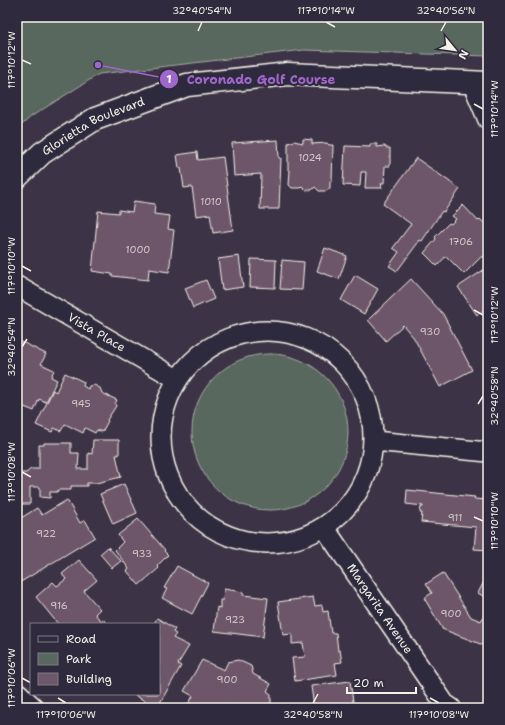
<svg xmlns="http://www.w3.org/2000/svg" width="505" height="725" font-family="'Shantell Sans',sans-serif">
	<style>
		.green { fill: #58685e; stroke: #a6aca3 }
		.building { fill: #6e576b; stroke: #f4f1e8 }
		.lines { fill: none; stroke-linecap: round; stroke-linejoin: round }
		.street-casing { stroke: #f4f1e8; stroke-width: 22 }
		.secondary-casing { stroke: #f4f1e8; stroke-width: 25 }
		.street { stroke: #2f2a3d; stroke-width: 19 }
		.secondary { stroke: #2f2a3d; stroke-width: 22 }
		.ticks { fill: none; stroke: #f4f1e8; stroke-width: 1.5 }
		.labels { text-anchor: middle; dominant-baseline: central; stroke-width: 4; stroke-linejoin: round; paint-order: stroke }
		.number-label { font-size: 10px; fill: #d2cac9 }
		.street-label { font-size: 12px; fill: #f4f1e8; stroke: #2f2a3d }
		.leader { fill: none; stroke: #9f67cb; stroke-width: 1.5 }
		.callout-dot { fill: #9f67cb; stroke: #2f2a3d; stroke-width: 1.5 }
		.mark-label { font-size: 12px; text-anchor: middle; font-weight: bold; fill: #fff }
		.callout-label { font-size: 13px; text-anchor: middle; font-weight: bold; fill: #9f67cb; stroke: #2f2a3d; stroke-width: 4; stroke-linejoin: round; paint-order: stroke }
		.neatline { fill: none; stroke: #f4f1e8; stroke-width: 1.5 }
		.ticks-label { font-size: 10px; text-anchor: middle; fill: #f4f1e8 }
	</style>
	<rect width="100%" height="100%" fill="#3c3346"/>
	<filter id="ink" filterUnits="userSpaceOnUse"><feTurbulence type="fractalNoise" baseFrequency=".025" numOctaves="2"/><feDisplacementMap in="SourceGraphic" scale="8" xChannelSelector="R" yChannelSelector="G"/><feConvolveMatrix kernelMatrix="1 2 1 2 8 2 1 2 1" color-interpolation-filters="sRGB"/></filter>
	<g filter="url(#ink)">
		<!-- green -->
		<path class="green" d="M17 17H488V56L304 50 99 74 32 116 17 129Z
			M192 432a78 78 0 1 1 156 0a78 78 0 1 1-156 0Z"/>
		<!-- building -->
		<path class="building" d="M303 139 312 140V144L327 143 329 145H333L332 181H330V188L326 191H319L315 187 312 190H306L302 186 300 188H292L289 185 290 170H288V143L294 141 303 143Z
			M278 140 279 158H281L279 209H260L261 174 234 176 232 143Z
			M370 144H377V147L385 146 386 148H390V166H385L384 183H381L382 188H365L366 172H361L360 186 343 185 345 146 370 147Z
			M197 152 198 160 223 157 233 230 213 233 210 214 196 216 192 187 184 188 181 168H179L177 155Z
			M416 158 460 189 444 212 442 211 422 241 420 240 397 271 389 266 399 252 393 248 411 224 383 204Z
			M134 201 155 204 154 214 170 216 168 229 174 230 169 272 149 269 148 280 112 276V274L92 271 98 211 119 213V210L132 212Z
			M463 205 478 221 480 219 488 227V253L483 258 482 256 464 274 446 256 437 266 424 253 436 239 435 237 449 223 451 224 456 219 452 216Z
			M325 248 347 256 339 279 317 271Z
			M239 256 243 287 222 290 218 259Z
			M251 259 276 260 275 288 250 287Z
			M282 260 304 262 302 290 280 289Z
			M488 267V310L487 308 477 315 458 287Z
			M355 275 378 289 364 314 341 300Z
			M411 279 443 314 472 370 440 387 414 338 403 325 386 341 368 320Z
			M206 280 214 299 193 308 185 288Z
			M22 342 46 354 41 364 54 370 51 377 57 380 46 402 39 399 34 411 17 404V344L20 346Z
			M65 373 84 382 83 386 88 389 89 386 94 385 100 388 102 393 117 400 115 404 116 406 107 420 108 421 102 432 97 430 95 433 85 428 83 433 65 424 61 431 54 428 52 432 36 425 53 390 56 392Z
			M488 380V402L484 381Z
			M93 440H119V455H116L121 477 96 483H87V486H71V490H58L57 492H50V498L40 497V487H30V504H20V507H17V473H26L31 469H39V445H44V443H71V453H79L78 469H88V453L92 454Z
			M124 484 137 513 113 524 100 494Z
			M407 490 475 497 474 499 488 500V550L474 549 476 527 421 522 422 513H420L421 507H423V506L406 504Z
			M67 500 80 523 85 520 95 537 19 583 17 580V515L19 514 21 518 37 508 42 515Z
			M138 519 165 550 164 551 168 555 157 566 159 568 139 585 127 571 129 569 115 550 123 542 118 535Z
			M108 547 121 561 112 568 100 554Z
			M79 560 97 580 84 591 100 609 95 614 101 621 103 619 104 620 105 622 103 624H58L36 597 53 582 57 586 66 579 62 574Z
			M177 566 208 583 192 614 162 598 167 589 164 588Z
			M443 573 471 617 481 621 488 609V647L442 629V628L424 598 432 593 426 584Z
			M488 574V599L478 593Z
			M224 589 243 592V595L268 598 263 637 214 631 217 607 220 608V600H223Z
			M313 597 315 606 322 605 323 612 328 611 331 633H336L338 651 340 650 342 662 335 663 337 675 295 681 292 658 305 657 303 643 292 644V634L283 635 278 602Z
			M157 618 175 629 173 632 176 634 173 638 189 646 178 664 181 666 157 708 133 694H159V624H154Z
			M202 660 224 670 228 662 238 660 251 666 253 674 271 684 267 691 271 694V708H234L225 704 223 708H186L193 696 184 691Z
			M350 681 354 708H314L311 686Z"/>
		<g class="lines">
			<defs>
				<g id="street">
					<path d="M472 82 488 120"/>
					<path id="s1" d="M17 286 177 379"/>
					<circle cx="267" cy="437" r="106"/>
					<path d="M374 441 488 452"/>
					<path id="s2" d="M324 527 445 704 451 708"/>
				</g>
				<g id="secondary">
					<path id="s3" d="M17 177 42 153 95 119 187 85 288 74 488 83"/>
					<path d="M17 694 32 708"/>
				</g>
			</defs>
			<!-- street casing -->
			<use href="#street" class="street-casing"/>
			<!-- secondary casing -->
			<use href="#secondary" class="secondary-casing"/>
			<!-- street -->
			<use href="#street" class="street"/>
			<!-- secondary -->
			<use href="#secondary" class="secondary"/>
		</g>
	</g>
	<!-- ticks -->
	<path class="ticks" d="M326 22 335 27M198 31 202 22M441 31 446 22M22 60 31 64M474 104 483 109M22 266 31 271M474 310 483 315M22 347 27 339M478 404 483 396M22 472 31 477M474 517 483 521M22 678 31 683M58 698 66 703M430 698 439 703M313 703 318 694"/>
	<g class="labels">
		<!-- number labels -->
		<g class="number-label">
			<text x="310" y="157">1024</text>
			<text x="211" y="201">1010</text>
			<text x="461" y="241">1706</text>
			<text x="138" y="249">1000</text>
			<text x="430" y="331">930</text>
			<text x="81" y="403">945</text>
			<text x="455" y="517">911</text>
			<text x="46" y="533">922</text>
			<text x="142" y="553">933</text>
			<text x="59" y="605">916</text>
			<text x="451" y="613">900</text>
			<text x="235" y="619">923</text>
			<text x="227" y="679">900</text>
		</g>
		<!-- street labels -->
		<g class="street-label">
			<text stroke="none"><textPath href="#s3" startOffset="93">Glorietta Boulevard</textPath></text>
			<text stroke="none"><textPath href="#s1" startOffset="92">Vista Place</textPath></text>
			<text stroke="none"><textPath href="#s2" startOffset="99">Margarita Avenue</textPath></text>
		</g>
	</g>
	<!-- callouts -->
	<path class="leader" d="M98 65L169 79"/>
	<g class="callout-dot">
		<circle cx="98" cy="65" r="4"/>
		<circle cx="169" cy="79" r="10"/>
	</g>
	<g class="mark-label">
		<text x="169" y="83">1</text>
	</g>
	<g class="callout-label">
		<text x="261" y="84">Coronado Golf Course</text>
	</g>
	<!-- margin -->
	<rect width="505" height="725" fill="none" stroke="#2f2a3d" stroke-width="44"/>
	<!-- legend -->
	<rect x="30" y="623" width="130" height="72" fill="#2f2a3d" stroke="#7e7a81"/>
	<rect x="38" y="636" width="20" height="6" fill="#2f2a3d" stroke="#7e7a81"/>
	<text x="66" y="643" font-size="12" fill="#f4f1e8">Road</text>
	<rect x="38" y="653" width="20" height="12" fill="#58685e" stroke="#7e7a81"/>
	<text x="66" y="663" font-size="12" fill="#f4f1e8">Park</text>
	<rect x="38" y="673" width="20" height="12" fill="#6e576b" stroke="#7e7a81"/>
	<text x="66" y="683" font-size="12" fill="#f4f1e8">Building</text>
	<!-- north arrow -->
	<g transform="translate(455 50) rotate(119)" stroke="#2f2a3d" stroke-width="3" paint-order="stroke">
	<path d="M0-3L7 15L0 10L-7 15Z" fill="#f4f1e8"/>
	<text y="-6" font-size="11" font-weight="bold" text-anchor="middle" fill="#f4f1e8">N</text>
	</g>
	<!-- scale -->
	<path d="M347 687v6h69v-6" fill="none" stroke="#f4f1e8" stroke-width="2"/>
	<text x="353" y="687" font-size="12" fill="#f4f1e8" stroke="#2f2a3d" stroke-width="3" paint-order="stroke">20 m</text>
	<rect x="22" y="22" width="461" height="681" class="neatline"/>
	<g class="ticks-label">
		<text x="202" y="14">32°40'54"N</text>
		<text x="326" y="14">117°10'14"W</text>
		<text x="446" y="14">32°40'56"N</text>
		<text transform="translate(11 60) rotate(-90)" y="4">117°10'12"W</text>
		<text transform="translate(494 109) rotate(-90)" y="4">117°10'14"W</text>
		<text transform="translate(11 266) rotate(-90)" y="4">117°10'10"W</text>
		<text transform="translate(494 315) rotate(-90)" y="4">117°10'12"W</text>
		<text transform="translate(11 347) rotate(-90)" y="4">32°40'54"N</text>
		<text transform="translate(494 396) rotate(-90)" y="4">32°40'58"N</text>
		<text transform="translate(11 472) rotate(-90)" y="4">117°10'08"W</text>
		<text transform="translate(494 521) rotate(-90)" y="4">117°10'10"W</text>
		<text transform="translate(11 678) rotate(-90)" y="4">117°10'06"W</text>
		<text x="66" y="718">117°10'06"W</text>
		<text x="313" y="718">32°40'58"N</text>
		<text x="439" y="718">117°10'08"W</text>
	</g>
</svg>
